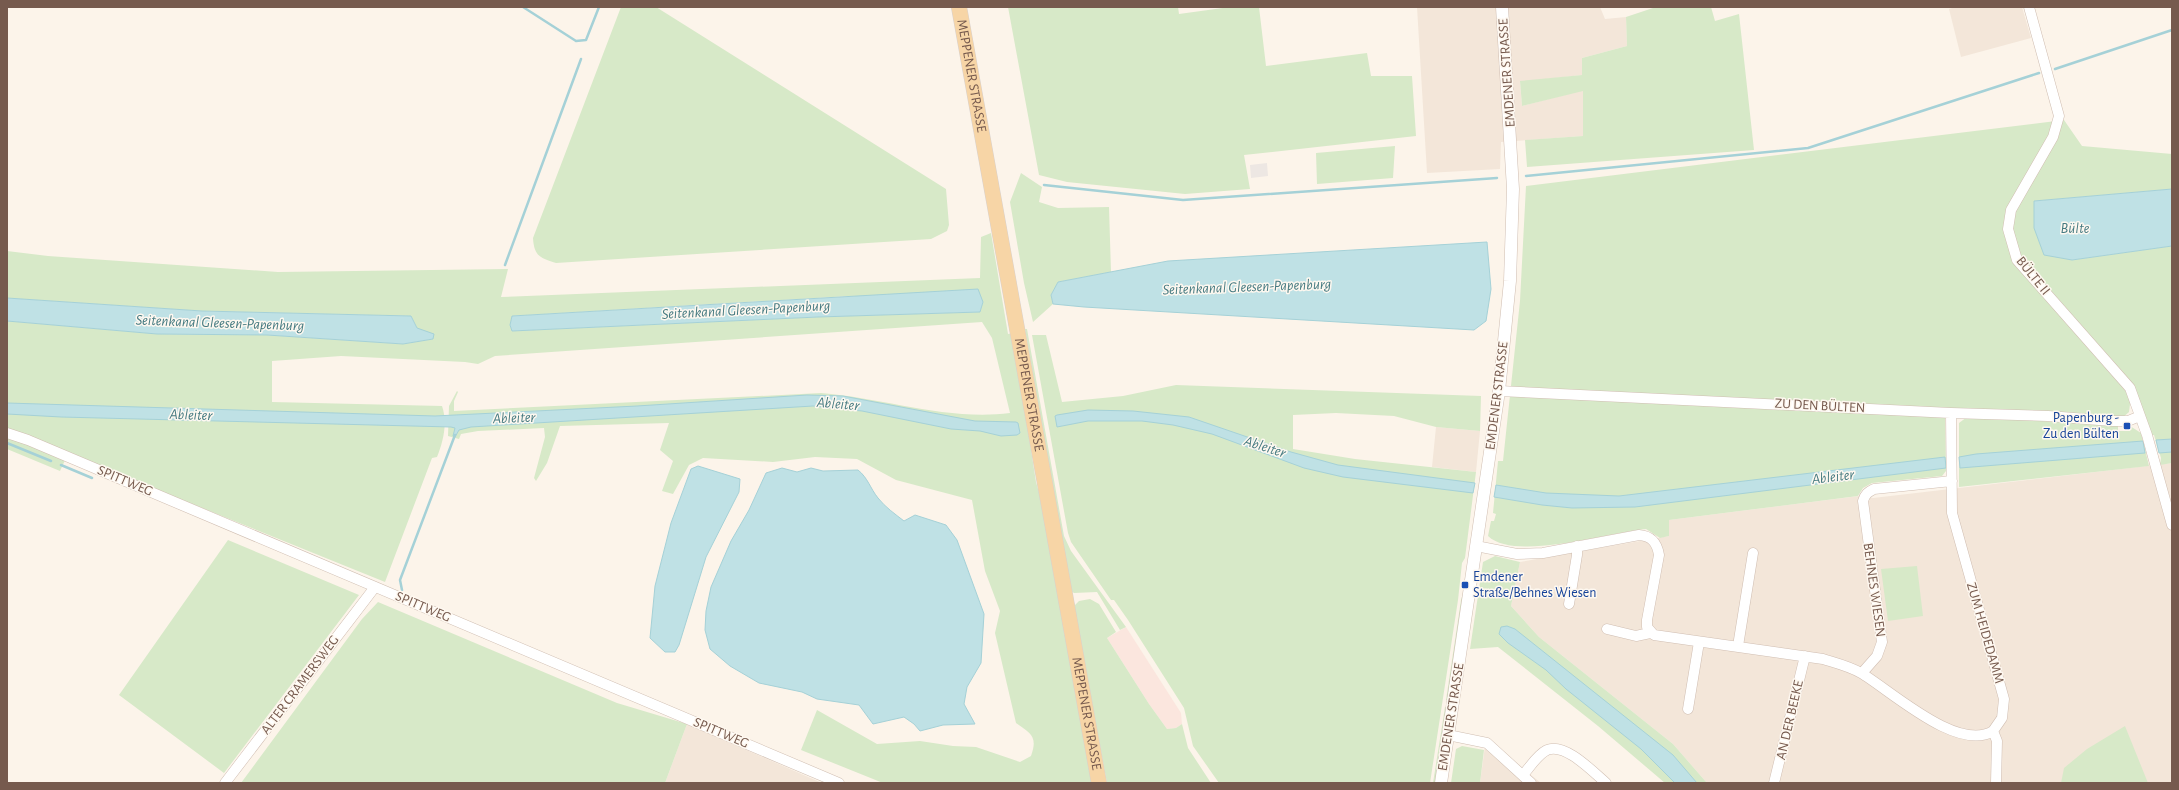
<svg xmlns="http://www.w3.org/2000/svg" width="2179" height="790" font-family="'Alegreya Sans',sans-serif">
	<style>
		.residential { fill: #f3e6d9 }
		.commercial { fill: #fbe6de }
		.industrial { fill: #ede7e3 }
		.green { fill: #d7e9c8; fill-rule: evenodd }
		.water { fill: #bfe1e5; stroke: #a5d1d7 }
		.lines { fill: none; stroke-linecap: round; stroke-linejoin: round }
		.stream { stroke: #a5d1d7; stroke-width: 2.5 }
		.minor-casing { stroke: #d0beb2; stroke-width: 11 }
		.tertiary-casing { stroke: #d0beb2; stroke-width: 13 }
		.primary-casing { stroke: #d9d1cd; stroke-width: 16 }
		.minor { stroke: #fff; stroke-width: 10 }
		.tertiary { stroke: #fff; stroke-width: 12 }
		.primary { stroke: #f7d5a6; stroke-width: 15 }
		.transit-dot { fill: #1a4fb4; stroke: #fef8f0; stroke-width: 1.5 }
		.labels { text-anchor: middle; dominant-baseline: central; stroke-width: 3; stroke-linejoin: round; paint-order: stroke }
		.street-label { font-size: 14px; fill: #765a4e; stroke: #fef8f0 }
		.transit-label { font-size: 14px; fill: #164399; stroke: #fef8f0; text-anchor: end }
		.water-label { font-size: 15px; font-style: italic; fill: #457a81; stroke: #fef8f0 }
	</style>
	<rect width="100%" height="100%" fill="#fcf4ea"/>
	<!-- residential -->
	<path class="residential" d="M1417 7H1600L1605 19 1626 17 1627 46 1582 58V75L1520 82 1522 106 1583 90V136L1501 142 1500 169 1427 173Z
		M1955 7H2022L2031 38 1961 57 1949 9Z
		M1436 427 1480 431 1476 472 1432 467Z
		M2172 463V783H1707L1673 744 1539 637 1511 606 1520 562 1669 536V520L1859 496 1873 498Z
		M687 724 822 783H665Z
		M1486 739 1541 783H1480Z"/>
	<!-- commercial -->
	<path class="commercial" d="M1126 627 1181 713 1182 724 1176 728 1167 729 1149 704 1107 638Z"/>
	<!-- industrial -->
	<path class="industrial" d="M1267 163 1268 176 1251 178 1250 165Z"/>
	<!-- green -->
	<path class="green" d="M621 7H656L946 189 949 225 947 231 931 239 556 263C540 258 534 256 533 238Z
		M1008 7H1178L1179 14 1230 7H1259L1266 66 1367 53 1371 76H1412L1416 136 1244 155 1250 189 1185 194 1067 182 1039 175Z
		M1656 7H1711L1715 21 1739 14 1754 150 1527 167 1525 140 1583 136V91L1522 106 1520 81 1582 75V58L1627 46 1626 17Z
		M2064 120 2082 146 2172 154V189L2034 201 2072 260 2172 246V463L2160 465 2161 458 2154 435H2152L2137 401 2130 404 2129 412 2121 419 1945 409 1946 471 1942 476 1872 483 1863 488 1858 496 1669 520V536L1660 538 1646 529C1610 532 1515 562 1488 536L1491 521H1494L1496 514 1493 513 1498 461H1503L1520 301 1526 186Z
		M1395 146 1393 178 1317 184 1316 153Z
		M1021 173 1042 187 1039 202 1058 208 1109 207 1111 272 1058 282 1051 295 1053 304 1033 322 1024 283 1010 202Z
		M991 233 1008 334 1013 333 1036 482 1046 517 1093 783H883L801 750 817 710 877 744 920 741 953 746 976 747 1020 762 1031 756C1038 736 1031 734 1016 723L995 633 1000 611 985 571 972 500 896 480 857 459 815 457 773 462 703 458 689 465 673 494 662 491 673 461 660 450 669 423 560 426 547 463 536 481 534 478 545 437 544 428 478 431 461 434 459 439 448 436 449 406 457 391 458 392 454 401V411L821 393C884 398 947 421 1010 413L992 338 982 322 495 356 478 364 465 362 341 356 272 361V402L442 406C448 423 443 442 437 457L432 458 385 582 7 429V321L157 334 267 335 403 344 433 339 417 328 411 316 202 311 7 298V251L48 256 278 272 508 269 501 297 980 278 981 237ZM850 296 983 302 980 312 818 317 512 331 510 325 512 316Z
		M1025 329H1027L1064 536 1071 551 1126 627 1120 630 1097 592 1074 593 1071 591Z
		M1032 335H1046L1062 402 1123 396 1176 385 1481 396 1480 431 1436 427 1394 416 1336 413 1293 415V449L1355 459 1476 472 1465 558 1462 563 1458 600 1430 783H1219L1193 746 1184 708 1128 620 1114 600H1111L1071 542 1068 533Z
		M1967 417 2118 425V431H2130V426L2141 433 2149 466 1959 487V423Z
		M7 435 66 458 60 471 7 449Z
		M228 540 359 595 224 773 119 695Z
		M1495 556 1520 562 1511 606 1539 637 1673 744 1707 783H1665L1598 726 1498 647 1470 649 1483 562Z
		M1917 566 1923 616 1888 621 1881 569Z
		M1464 590 1449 700H1446L1461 600Z
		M1090 599 1099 604 1116 632 1107 638 1149 704 1167 729 1176 728 1182 724 1188 748 1211 783H1107L1074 606 1079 601Z
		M378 602 617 703 687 724 665 783H241L362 619Z
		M1445 707H1447L1435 783H1433Z
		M2125 726 2148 783H2061L2064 768 2087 749Z
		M1462 746 1484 750 1480 783H1451L1456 749Z"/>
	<!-- water -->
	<path class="water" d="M2172 189V246L2072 260 2044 255 2034 228V201Z
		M1487 242 1491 289 1486 321 1474 330 1084 307 1053 304 1051 295 1058 282 1168 261Z
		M978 289 983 302 980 312 818 317 512 331 510 325 512 316Z
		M7 298 202 311 411 316 417 328 434 334 433 339 403 344 267 335 157 334 7 321Z
		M807 395 843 396 975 421 1016 422 1018 423 1020 433 1017 435 1001 436 980 431 951 429 862 411 813 406 471 427 459 430 455 437 453 436 455 428 451 427 61 417 7 414V403L435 416 637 406Z
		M1088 410 1133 411 1189 417 1291 452 1338 465 1475 483 1473 493 1343 477 1304 468 1212 434 1173 425 1142 421H1088L1057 427 1055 416 1057 415Z
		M2172 439V452L2159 453 2156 440Z
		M2143 441 2145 453 1960 468 1959 457 1976 454Z
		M1945 457 1946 468 1938 469 1635 507 1572 508 1542 505 1494 497 1496 485 1546 493 1619 496Z
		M698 466 740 479 739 492 706 557 679 645 675 652H665L650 638 655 586 671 523 691 469Z
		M782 468 797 472 811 468 823 471 858 470C868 478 870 488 878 498 885 507 895 514 904 521L915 515 946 525 957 540 984 614 981 663 967 687 964 704 975 724 943 725 920 731 914 724 904 717 873 724 859 705 817 699 802 692 759 683 730 666 710 649 705 630 706 611 711 587 731 541 749 510 766 473Z
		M1507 626 1515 629 1673 755 1697 783H1675L1641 749 1566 689 1546 670 1508 643 1499 634 1501 627Z"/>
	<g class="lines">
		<!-- stream -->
		<path class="stream" d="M523 7 576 41 586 40 599 7
			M2055 69 2172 30
			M1526 176 1808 148 2039 73
			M1044 185 1183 200 1497 178
			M505 265 581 59
			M7 443 51 461
			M61 465 92 478
			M402 590 400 580 455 435"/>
		<defs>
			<path id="minor" d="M2029 7 2059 116 2053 137 2011 210 2008 229 2017 260 2130 388 2147 435 2172 525
				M1499 391 1951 413 2048 416 2112 421H2128L2140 416
				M1951 413 1952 513 2004 699 2002 718 1993 731 1997 741 1996 783
				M7 433 28 440 839 783
				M1476 546 1517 554 1543 553 1639 535C1652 536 1657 543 1659 555L1647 620V627L1654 635 1823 659C1836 663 1849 666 1861 673 1890 690 1958 753 1993 731
				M1569 604 1577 555V546
				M1607 629 1636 636 1650 633
				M1738 646 1753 553
				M1862 673 1877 656 1882 642 1863 501C1865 494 1868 492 1874 489L1952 481
				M1688 709 1699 642
				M1448 735 1487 743 1531 783
				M1523 775C1530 767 1537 755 1547 750 1565 742 1593 772 1606 783
				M225 783 375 587
				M1774 783 1805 656"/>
			<path id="tertiary" d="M1441 783 1499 391 1510 281 1513 189 1502 7"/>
			<g id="primary">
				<path id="s1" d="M959 7 1099 783"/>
			</g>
		</defs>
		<!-- minor casing -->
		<use href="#minor" class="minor-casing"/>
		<!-- tertiary casing -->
		<use href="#tertiary" class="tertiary-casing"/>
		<!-- primary casing -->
		<use href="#primary" class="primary-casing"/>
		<!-- minor -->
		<use href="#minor" class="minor"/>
		<!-- tertiary -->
		<use href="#tertiary" class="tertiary"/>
		<!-- primary -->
		<use href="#primary" class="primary"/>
	</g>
	<!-- markers -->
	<g class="transit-dot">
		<rect x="2123" y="422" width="8" height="8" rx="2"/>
		<rect x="1461" y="581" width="8" height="8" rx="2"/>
	</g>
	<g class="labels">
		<!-- street labels -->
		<g class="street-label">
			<text transform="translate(1507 73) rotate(-94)">EMDENER STRASSE</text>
			<text stroke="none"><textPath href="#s1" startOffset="70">MEPPENER STRASSE</textPath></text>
			<text transform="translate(2033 276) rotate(51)">BÜLTE II</text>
			<text stroke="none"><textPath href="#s1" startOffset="394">MEPPENER STRASSE</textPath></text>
			<text transform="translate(1497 396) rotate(-83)">EMDENER STRASSE</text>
			<text transform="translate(1820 406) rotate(3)">ZU DEN BÜLTEN</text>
			<text transform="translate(125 481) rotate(23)">SPITTWEG</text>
			<text transform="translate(1874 590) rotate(82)">BEHNES WIESEN</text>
			<text transform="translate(423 607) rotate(23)">SPITTWEG</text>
			<text transform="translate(1985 633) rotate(74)">ZUM HEIDEDAMM</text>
			<text transform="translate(300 685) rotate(-53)">ALTER CRAMERSWEG</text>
			<text stroke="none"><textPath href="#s1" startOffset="718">MEPPENER STRASSE</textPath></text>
			<text transform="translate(1451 717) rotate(-81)">EMDENER STRASSE</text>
			<text transform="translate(1790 720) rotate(-77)">AN DER BEEKE</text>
			<text transform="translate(721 733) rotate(23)">SPITTWEG</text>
		</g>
		<!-- transit labels -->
		<g class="transit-label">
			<text x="2119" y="418">Papenburg -<tspan x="2119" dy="16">Zu den Bülten</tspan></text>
			<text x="1473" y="577" text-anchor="start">Emdener<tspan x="1473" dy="16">Straße/Behnes Wiesen</tspan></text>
		</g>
		<!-- water labels -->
		<g class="water-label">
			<text x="2075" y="228">Bülte</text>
			<text transform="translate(1247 287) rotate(-2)">Seitenkanal Gleesen-Papenburg</text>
			<text transform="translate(746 310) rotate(-3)">Seitenkanal Gleesen-Papenburg</text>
			<text transform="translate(220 323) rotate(2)">Seitenkanal Gleesen-Papenburg</text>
			<text transform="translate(838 404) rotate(5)">Ableiter</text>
			<text transform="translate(191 415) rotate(2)">Ableiter</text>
			<text transform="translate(514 418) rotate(-2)">Ableiter</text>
			<text transform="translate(1265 447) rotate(18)">Ableiter</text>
			<text transform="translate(1833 477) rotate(-7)">Ableiter</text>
		</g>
	</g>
	<!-- border -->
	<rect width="2179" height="790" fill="none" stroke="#765a4e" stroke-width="16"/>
</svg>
